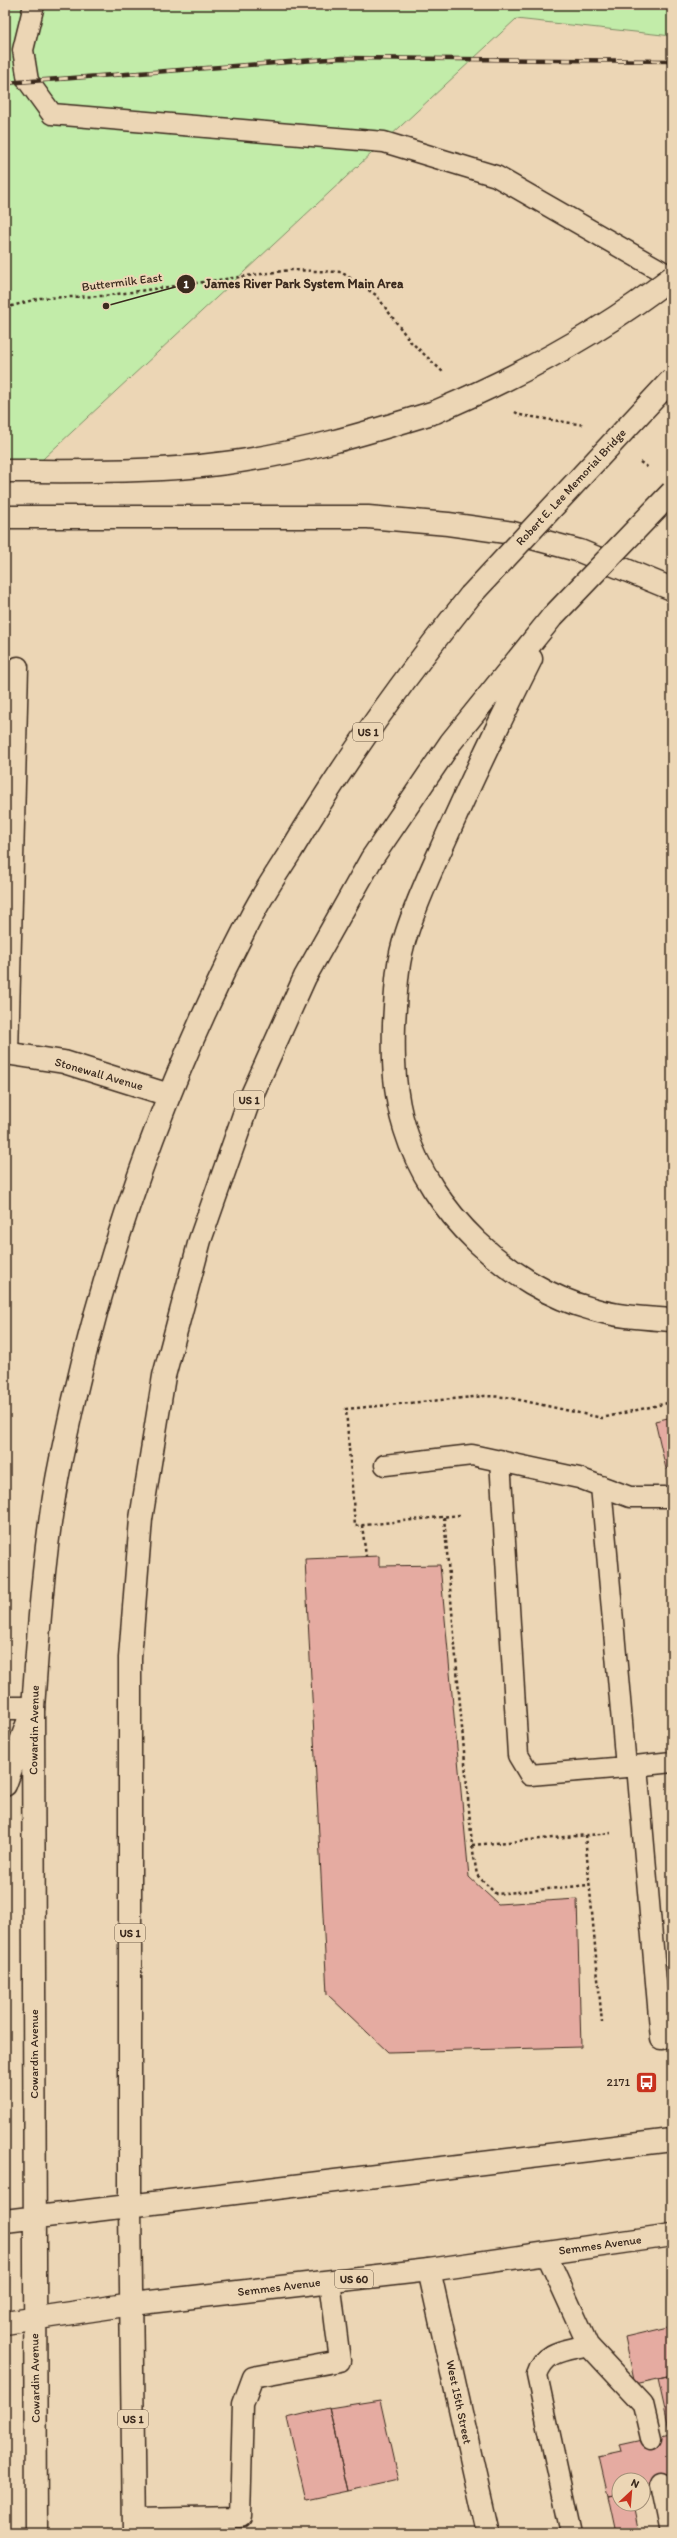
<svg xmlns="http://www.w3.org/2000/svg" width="677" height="2538" font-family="Itim,sans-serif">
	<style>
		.green { fill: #c2eca9; stroke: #7e8b64 }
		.building { fill: #e5aba1; stroke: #3b2a1e }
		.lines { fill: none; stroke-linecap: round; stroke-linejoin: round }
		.lane-casing { stroke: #3b2a1e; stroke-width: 23 }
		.street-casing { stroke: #3b2a1e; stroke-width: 25 }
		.primary-casing { stroke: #3b2a1e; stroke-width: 25 }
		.path { stroke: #3b2a1e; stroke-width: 2.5; stroke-dasharray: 3 3; stroke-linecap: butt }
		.lane { stroke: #ecd6b5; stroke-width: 20 }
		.street { stroke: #ecd6b5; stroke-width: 22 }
		.primary { stroke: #ecd6b5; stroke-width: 22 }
		.rail-casing { stroke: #3b2a1e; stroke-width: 4.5 }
		.rail { stroke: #ecd6b5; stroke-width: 3; stroke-dasharray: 9; stroke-linecap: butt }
		.primary-bridge-casing { stroke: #3b2a1e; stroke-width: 25; stroke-linecap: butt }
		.primary-bridge { stroke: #ecd6b5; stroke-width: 22 }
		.labels { text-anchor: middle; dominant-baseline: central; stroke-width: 4; stroke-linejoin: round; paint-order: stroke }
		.shield { fill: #ecd6b5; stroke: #705e4b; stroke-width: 1 }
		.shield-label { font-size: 11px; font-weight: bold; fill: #3b2a1e }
		.street-label { font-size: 12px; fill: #3b2a1e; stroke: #ecd6b5 }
		.poi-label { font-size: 12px; fill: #3b2a1e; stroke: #ecd6b5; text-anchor: end }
		.leader { fill: none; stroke: #3b2a1e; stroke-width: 1.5 }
		.callout-dot { fill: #3b2a1e; stroke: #ecd6b5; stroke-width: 1.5 }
		.mark-label { font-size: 12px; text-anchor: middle; font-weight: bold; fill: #fff }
		.callout-label { font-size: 13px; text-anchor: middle; font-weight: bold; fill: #3b2a1e; stroke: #ecd6b5; stroke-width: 4; stroke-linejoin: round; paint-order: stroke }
	</style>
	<rect width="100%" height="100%" fill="#ecd6b5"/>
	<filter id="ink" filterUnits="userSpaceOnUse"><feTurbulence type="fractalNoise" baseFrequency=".025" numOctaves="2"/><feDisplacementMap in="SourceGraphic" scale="8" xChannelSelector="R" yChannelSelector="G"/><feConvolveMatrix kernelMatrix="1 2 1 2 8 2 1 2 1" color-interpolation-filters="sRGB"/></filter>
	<g filter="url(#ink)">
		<!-- green -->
		<path class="green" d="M5 5H672V36L516 19 30 471H5Z"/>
		<!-- building -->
		<path class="building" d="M672 1417V1468L666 1469 655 1421Z
			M379 1556V1566L440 1565 469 1877 498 1904 577 1899 581 2047 388 2052 327 1994 305 1559Z
			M672 2326V2376L635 2384 625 2337Z
			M672 2376V2442L658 2379Z
			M380 2400 398 2480 348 2491 329 2408Z
			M329 2408 348 2491 306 2500 287 2418Z
			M670 2434 672 2481 643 2488V2480H619V2494L608 2496 599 2457 622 2452 620 2445Z
			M619 2494V2504H633L639 2533H616L608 2496Z"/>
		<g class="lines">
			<defs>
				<path id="lane" d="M34 5 23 50 28 81 52 114 384 142 496 176 672 277
					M8 1053 18 667
					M500 1460 518 1755 530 1775 626 1767 601 1486
					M385 1465 472 1455 579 1478 630 1497H672
					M637 1766 661 2039
					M626 1767 672 1762
					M546 2253 588 2345C565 2351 545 2350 537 2375L571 2533
					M588 2345 643 2404 651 2438
					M661 2484 671 2533
					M134 2519 240 2517 243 2404 253 2377 340 2361 330 2281"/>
				<path id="street" d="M5 1053 64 1062 169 1095
					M5 1708H33
					M429 2270 488 2533"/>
				<path id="primary" d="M5 471C79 471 153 473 226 463 297 454 367 433 435 412
					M5 517H368L448 524 513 533 580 551 672 589
					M531 659C501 719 472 779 445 840 431 871 416 903 406 935 396 964 396 994 394 1024 393 1060 394 1095 405 1129 430 1211 509 1287 592 1309 618 1317 645 1318 672 1320
					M5 1785 28 1722
					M5 2221 672 2140
					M5 2323 132 2304 429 2270 672 2235
					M36 2533 33 1708C39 1625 44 1541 61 1459 99 1271 162 1089 250 919 262 895 277 873 291 851 345 760 404 678 470 596
					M134 2533 130 2207V1658L141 1519 164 1376 200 1240 247 1106 305 977 372 858 451 742 552 617"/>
			</defs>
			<!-- lane casing -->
			<use href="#lane" class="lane-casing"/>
			<!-- street casing -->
			<use href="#street" class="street-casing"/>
			<!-- primary casing -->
			<use href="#primary" class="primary-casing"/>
			<!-- path -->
			<path class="path" d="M5 308 40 298 103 296 290 270 341 272 376 295 410 341 444 373
				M515 412 520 415 584 425
				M640 462 649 468
				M460 1515 355 1526 346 1409 484 1396 506 1397 602 1418 672 1402
				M444 1517 472 1845 477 1875 496 1894 589 1885
				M362 1525 366 1556
				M585 1835 602 2023
				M472 1845 611 1833"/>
			<!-- lane -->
			<use href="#lane" class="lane"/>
			<!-- street -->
			<use href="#street" class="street"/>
			<!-- primary -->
			<use href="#primary" class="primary"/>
			<defs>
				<path id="rail" d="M5 83 342 58 672 61"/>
			</defs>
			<!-- rail casing -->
			<use href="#rail" class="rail-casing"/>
			<!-- rail -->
			<use href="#rail" class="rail"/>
			<defs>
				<path id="primary-bridge" d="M435 412C520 376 599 334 672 277
					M470 596 672 379
					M552 617 672 492"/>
			</defs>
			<!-- primary-bridge casing -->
			<use href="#primary-bridge" class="primary-bridge-casing"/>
			<!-- primary-bridge -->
			<use href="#primary-bridge" class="primary-bridge"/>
		</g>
	</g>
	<!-- icons -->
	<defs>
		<symbol id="bus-square" viewBox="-11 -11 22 22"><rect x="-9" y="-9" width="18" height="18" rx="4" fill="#c8321e" stroke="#ecd6b5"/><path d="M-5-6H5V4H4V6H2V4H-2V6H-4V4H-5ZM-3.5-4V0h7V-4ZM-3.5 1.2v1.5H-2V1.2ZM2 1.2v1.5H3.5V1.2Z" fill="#fff"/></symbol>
	</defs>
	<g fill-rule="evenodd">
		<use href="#bus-square" x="634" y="2070" width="25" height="25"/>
	</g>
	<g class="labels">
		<!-- shield labels -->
		<g class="shield">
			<rect x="353" y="723" width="30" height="18" rx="3"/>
			<rect x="234" y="1091" width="30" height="18" rx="3"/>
			<rect x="115" y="1924" width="30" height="18" rx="3"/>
			<rect x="335" y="2270" width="38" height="18" rx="3"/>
			<rect x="118" y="2410" width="30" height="18" rx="3"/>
		</g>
		<g class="shield-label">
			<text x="368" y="732">US 1</text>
			<text x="249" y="1100">US 1</text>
			<text x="130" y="1933">US 1</text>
			<text x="354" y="2279">US 60</text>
			<text x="133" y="2419">US 1</text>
		</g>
		<!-- street labels -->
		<g class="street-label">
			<text transform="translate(122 282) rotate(-7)">Buttermilk East</text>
			<text transform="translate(571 487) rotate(-47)">Robert E. Lee Memorial Bridge</text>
			<text transform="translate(99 1074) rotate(16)">Stonewall Avenue</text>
			<text transform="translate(34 1730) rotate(-89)">Cowardin Avenue</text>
			<text transform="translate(34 2054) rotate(-90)">Cowardin Avenue</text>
			<text transform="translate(600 2245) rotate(-8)">Semmes Avenue</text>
			<text transform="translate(279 2287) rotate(-7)">Semmes Avenue</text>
			<text transform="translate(35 2378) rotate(-91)">Cowardin Avenue</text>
			<text transform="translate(459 2402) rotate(78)">West 15th Street</text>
		</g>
		<!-- poi labels -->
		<g class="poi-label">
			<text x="630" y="2082">2171</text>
		</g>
	</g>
	<!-- callouts -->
	<path class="leader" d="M106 306L186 284"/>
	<g class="callout-dot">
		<circle cx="106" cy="306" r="4"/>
		<circle cx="186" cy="284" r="10"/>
	</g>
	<g class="mark-label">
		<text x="186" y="288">1</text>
	</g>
	<g class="callout-label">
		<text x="304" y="288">James River Park System Main Area</text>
	</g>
	<!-- margin -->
	<rect width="677" height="2538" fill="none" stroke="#ecd6b5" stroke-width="20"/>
	<rect x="10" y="10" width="657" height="2518" fill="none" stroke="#3b2a1e" stroke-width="1.5" filter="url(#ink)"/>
	<!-- north arrow -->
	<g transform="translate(631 2492) rotate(26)"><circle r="19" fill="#ecd6b5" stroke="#a59179"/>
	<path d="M0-3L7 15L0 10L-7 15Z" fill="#c8321e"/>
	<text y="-6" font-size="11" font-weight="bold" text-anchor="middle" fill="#3b2a1e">N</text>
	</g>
</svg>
